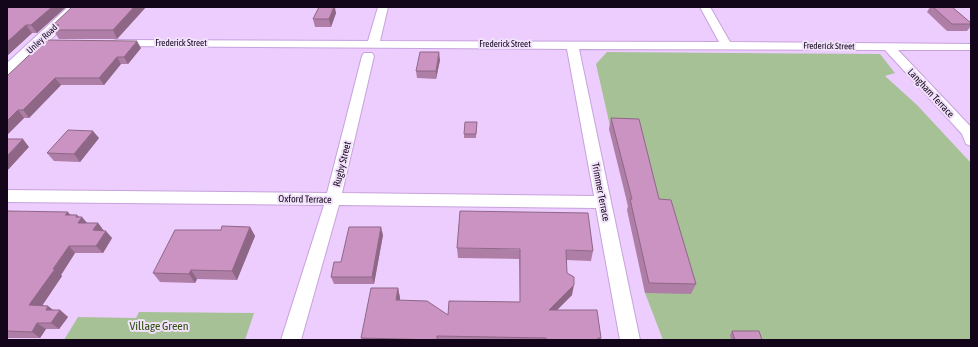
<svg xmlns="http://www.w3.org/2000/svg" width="978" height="347" font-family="'Asap Condensed',sans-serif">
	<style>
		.green { fill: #a7c196 }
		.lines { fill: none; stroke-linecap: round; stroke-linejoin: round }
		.street-casing { stroke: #c7a2dc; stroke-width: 2 }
		.secondary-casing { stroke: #c7a2dc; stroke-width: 2 }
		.street { fill: #fff; fill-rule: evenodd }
		.secondary { fill: #fff; fill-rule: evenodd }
		.wall { fill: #af7ea6 }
		.shaded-wall { fill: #8e6787 }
		.building { fill: #cb93c1; stroke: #8e6787 }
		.labels { text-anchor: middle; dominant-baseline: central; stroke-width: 4; stroke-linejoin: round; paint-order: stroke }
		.far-street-label { font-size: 9px; fill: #13061a; stroke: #f1e1fa }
		.street-label { font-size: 10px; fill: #13061a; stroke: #f1e1fa }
		.near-park-label { font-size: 12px; fill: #2e500c; stroke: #f1e1fa }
	</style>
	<rect width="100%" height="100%" fill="#eccdfe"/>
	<!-- green -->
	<path class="green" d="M607 52 880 54 895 73 885 76 917 105 971 163V340H663L645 293 626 197 596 64Z
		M139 312 254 313 245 340H64L78 317 136 318Z"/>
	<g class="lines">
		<defs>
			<path id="street" d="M378 7H388L380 41 719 42 700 7H710L730 42 971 44V50H898L971 127V146L966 144 962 134 885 50 579 49 640 340H620L596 208 339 205 301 340H281L324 205 7 202V190L327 193 362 56 364 53H372L374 56 342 193 594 196 567 49 117 46 113 45 111 43 113 41 117 40 368 41Z"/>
			<path id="secondary" d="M68 7H84L13 76 7 77V63Z"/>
		</defs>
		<!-- street casing -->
		<use href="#street" class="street-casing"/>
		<!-- secondary casing -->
		<use href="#secondary" class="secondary-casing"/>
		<!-- street -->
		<use href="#street" class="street"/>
		<!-- secondary -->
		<use href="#secondary" class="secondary"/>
	</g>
	<!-- wall -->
	<path class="wall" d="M7 7H66L37 33H32L7 56Z
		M146 7 117 39H59L53 30 55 28 53 25Z
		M319 7H335L336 13 331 27H315L313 19Z
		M930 7H952L971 23V26L967 31H947L927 12Z
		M141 48 128 64H121L104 85H61L29 118H24L7 135V76Z
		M440 60 436 79 417 78 416 71Z
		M611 118 659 199 696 284 691 294 645 293 627 210 628 206 609 129Z
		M477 122 476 138H464V134Z
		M99 138 80 162 54 161 47 153Z
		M7 211 77 215 87 223H98L104 231 112 238 103 253H75L61 275 62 276 42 305 53 310H60L68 317 59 329H46L40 338H7Z
		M250 227 255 236 237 280 197 279 195 283 160 282 153 273 221 230Z
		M383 235 374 284H334L331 277Z
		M457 248 593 251 591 261 566 260 567 273 572 295 557 310 601 338V340H362L361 338 398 288 400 298V300L448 315 520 302 519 259 458 258Z
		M732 331 762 340H731L730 335Z"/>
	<!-- shaded-wall -->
	<path class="shaded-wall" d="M52 7H66L37 33 31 25Z
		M134 7H146L117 39 113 30Z
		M334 7 336 13 331 27 329 19Z
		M26 25 32 33 7 56V42Z
		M137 41 141 48 128 64 124 57Z
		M439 52 440 60 436 79V71Z
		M117 57 121 64 104 85 99 78Z
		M55 78 61 85 29 118 23 110Z
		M18 110 24 118 7 135V121Z
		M93 131 99 138 80 162 74 154Z
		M23 139 29 147 7 171V156Z
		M68 212 74 219 65 215Z
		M77 215 80 219 82 217 88 224 78 223 76 217Z
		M98 223 104 231 93 230Z
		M250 227 255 236 237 280 232 271Z
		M381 227 383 235 374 284 372 277Z
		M106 231 112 238 103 253 96 246Z
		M69 246 75 253 61 275 62 276 38 312 29 305Z
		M191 270 197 279 195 283 189 274Z
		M574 285 572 295 548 319 549 310Z
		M398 288 400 298 398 310 396 300Z
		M48 306 56 312 46 310Z
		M60 310 68 317 59 329 51 323Z
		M37 323 46 329 40 338 32 332Z"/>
	<!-- building -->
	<path class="building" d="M7 7H52L31 25H26L7 42Z
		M72 7H134L113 30H53L59 25H53Z
		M319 7H334L329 19H313Z
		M933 7H952L971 23V24H952Z
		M45 40 137 41 124 57H117L99 78H55L23 110H18L7 121V76Z
		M420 52H439L436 71H416Z
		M611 118 639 119 659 199 671 200 696 284 649 283 630 199H632Z
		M465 122H477L476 134H464Z
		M68 130 93 131 74 154 47 153Z
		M7 139H23L7 156Z
		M7 211 68 212 65 215H77L76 217H82L78 223H98L93 230 106 231 96 246H69L53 269H55L29 305 48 306 46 310H60L51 323H37L32 332 7 331Z
		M460 211 588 213 593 251 566 250 567 273 574 277V285L549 310H597L601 338H598V340H546V338L437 336V340L361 338 371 288H398L396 300 427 301 448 315 449 301 520 302V249L457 248Z
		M222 226 250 227 232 271 191 270 189 274 153 273 175 230H221Z
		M349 227H381L372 277H331L334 262H341Z
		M732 331H759L762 340H735Z"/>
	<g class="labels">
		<!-- far-street labels -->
		<g class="far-street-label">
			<text transform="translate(42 39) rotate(-43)">Unley Road</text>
			<text x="181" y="43">Frederick Street</text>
			<text x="505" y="44">Frederick Street</text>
			<text transform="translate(829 46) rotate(1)">Frederick Street</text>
		</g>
		<!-- street labels -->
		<g class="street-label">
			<text transform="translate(931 93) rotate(47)">Langham Terrace</text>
			<text transform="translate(342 164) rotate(-76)">Rugby Street</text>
			<text transform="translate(601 192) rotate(79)">Trimmer Terrace</text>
			<text transform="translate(305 199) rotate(1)">Oxford Terrace</text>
		</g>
		<!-- near-park labels -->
		<g class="near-park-label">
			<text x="159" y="326">Village Green</text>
		</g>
	</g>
	<!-- border -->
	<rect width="978" height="347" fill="none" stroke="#13061a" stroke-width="16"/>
</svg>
